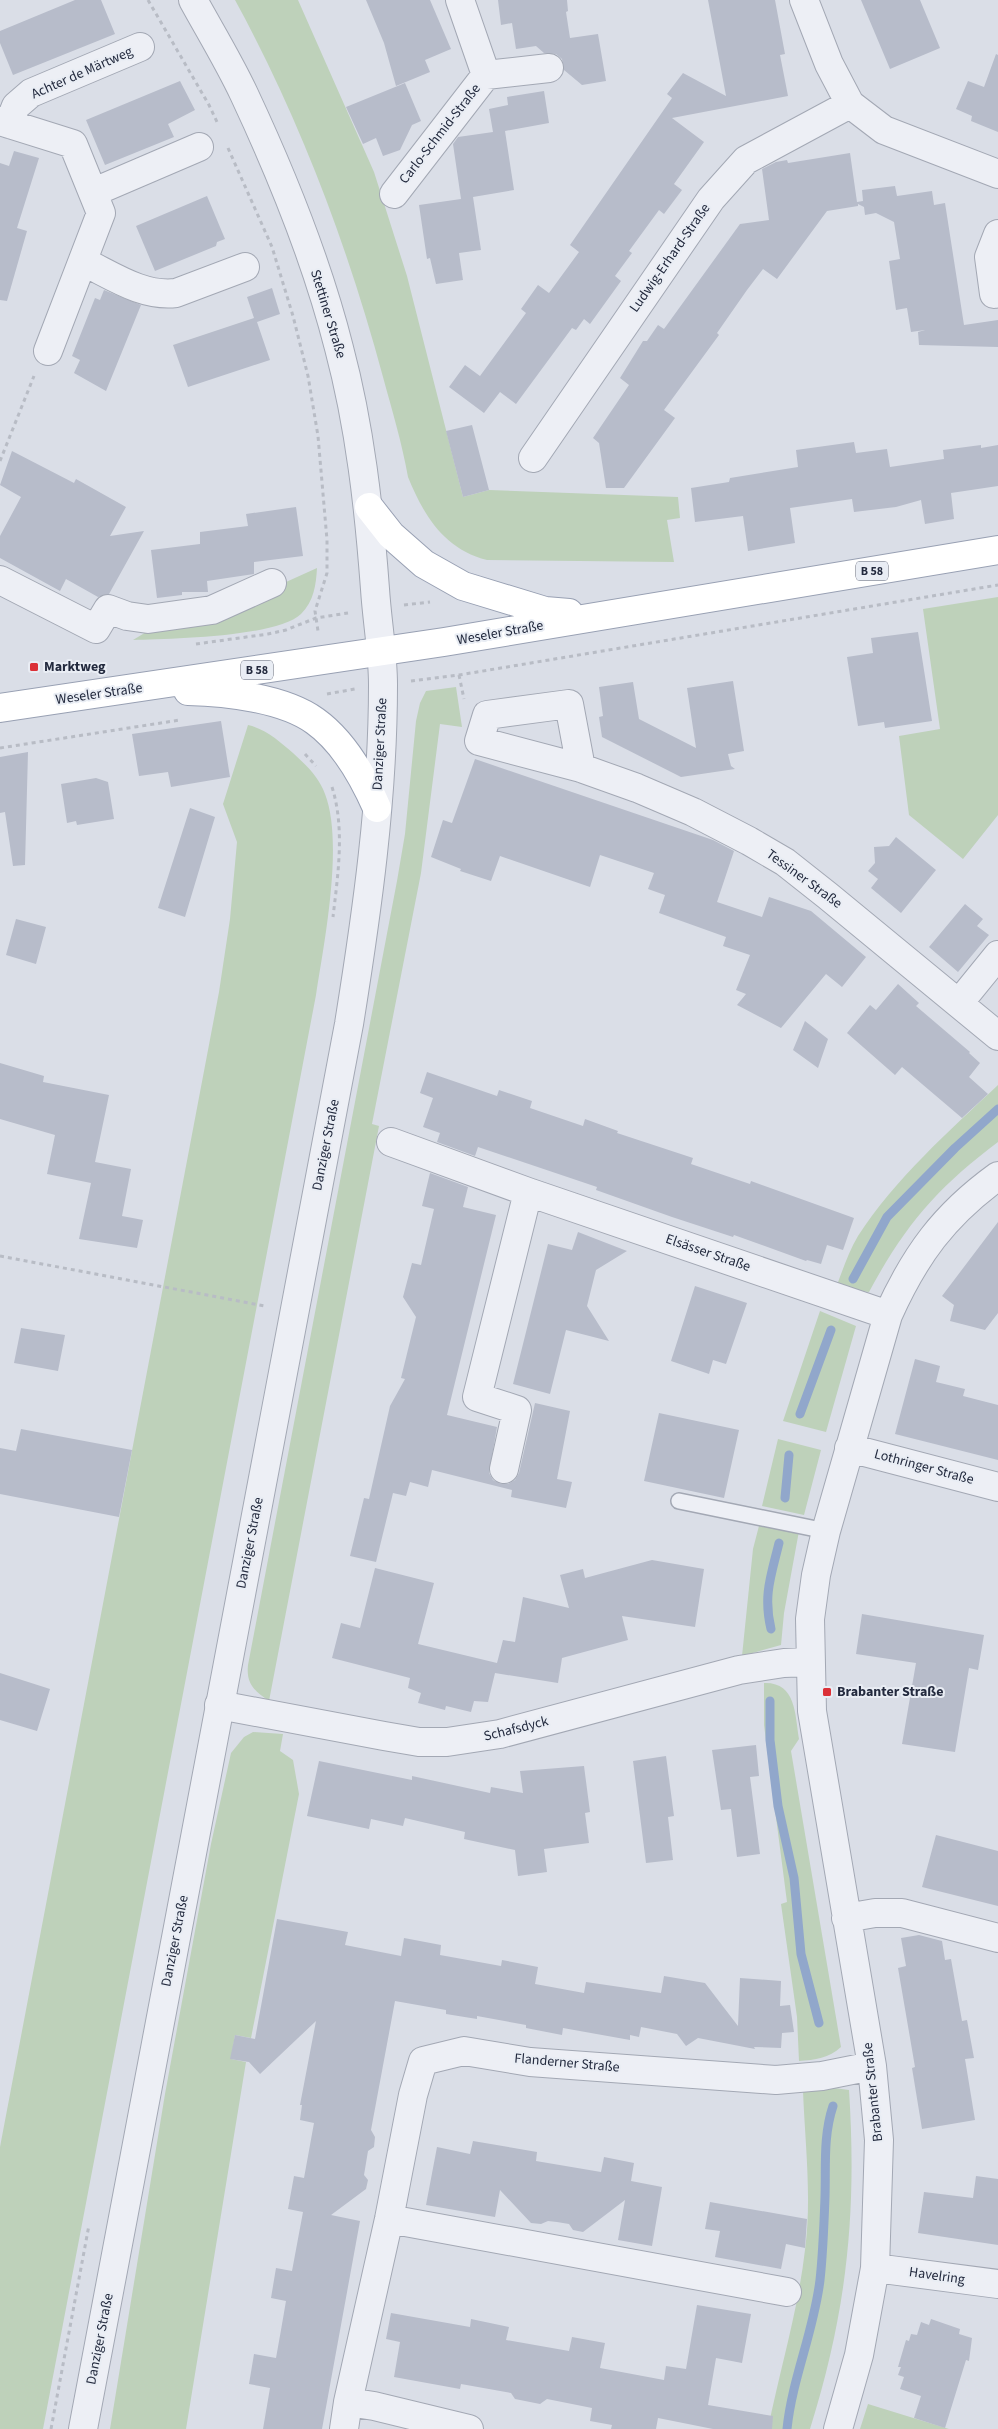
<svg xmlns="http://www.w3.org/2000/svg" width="998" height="2429" font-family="'Source Sans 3',sans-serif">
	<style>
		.green { fill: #bed1ba }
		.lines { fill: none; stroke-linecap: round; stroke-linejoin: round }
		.stream { stroke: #91a7cb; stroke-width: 9 }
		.building { fill: #b7bcca }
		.service-casing { stroke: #a3a8b4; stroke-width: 18 }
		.minor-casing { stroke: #a3a8b4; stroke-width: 30 }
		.tertiary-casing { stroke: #a3a8b4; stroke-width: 30 }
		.primary-casing { stroke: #98a0b3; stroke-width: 30 }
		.path { stroke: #b8bcc5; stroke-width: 3; stroke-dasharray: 4 4; stroke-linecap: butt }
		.service { stroke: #edeff5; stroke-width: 15 }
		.minor { stroke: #edeff5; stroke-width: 28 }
		.tertiary { stroke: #edeff5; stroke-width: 28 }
		.primary { stroke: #fff; stroke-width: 28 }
		.poi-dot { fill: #db3037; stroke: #e9edf4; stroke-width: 2 }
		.labels { text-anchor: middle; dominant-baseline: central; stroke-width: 4; stroke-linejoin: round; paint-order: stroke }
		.shield { fill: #e9edf4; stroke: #5e6475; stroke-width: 1 }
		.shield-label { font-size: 12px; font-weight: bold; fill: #232a3e }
		.street-label { font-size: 14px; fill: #232a3e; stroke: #e9edf4 }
		.poi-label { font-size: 14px; font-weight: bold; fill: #232a3e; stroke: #e9edf4; text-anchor: start }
	</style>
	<rect width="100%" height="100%" fill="#dadee7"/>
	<!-- green -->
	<path class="green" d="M235 0H298L374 172 407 276 463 497 489 490 678 497 680 518 667 520 674 562 487 560C444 549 424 516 408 477 402 443 392 410 383 377 348 247 300 119 235 0Z
		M317 568C316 585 314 601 301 614 277 637 169 639 133 640L161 623 213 615Z
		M998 597V815L963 859 909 815 899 736 940 729 923 609Z
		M456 687 462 727 440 724 421 873 372 1124 379 1126 269 1701C254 1691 246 1683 248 1665L397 881 405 834 416 721 420 703 426 691Z
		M248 725C266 729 279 741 293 753 306 765 319 777 325 794 344 843 324 943 316 995L43 2429H0V2147L219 992 230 919 237 842 223 804Z
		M998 1085V1142C938 1187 905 1225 869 1292L858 1291 837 1285C843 1269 849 1251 858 1236 895 1179 949 1131 998 1085Z
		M820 1311 856 1326 826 1432 783 1421Z
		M778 1439 821 1450 804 1515 762 1506Z
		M760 1522 799 1531 784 1613 781 1645 742 1656 753 1549Z
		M764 1683C796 1682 795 1714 799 1739L791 1751 841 2047C829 2058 815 2060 799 2061L797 2017 781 1904 787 1902 764 1725Z
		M253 1732 283 1734 280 1751 293 1760 299 1794 251 2038 235 2035 231 2059 246 2062 186 2429H110L165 2094 211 1844 231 1753 244 1737Z
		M827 2087 849 2090C857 2213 847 2311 810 2429H768C780 2369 798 2311 805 2250 812 2198 805 2143 803 2091Z
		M868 2404 949 2429H860Z"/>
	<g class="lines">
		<!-- stream -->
		<path class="stream" d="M853 1279 887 1217 955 1148 998 1109
			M800 1414 831 1330
			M785 1498 789 1455
			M771 1629C763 1595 771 1576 779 1543
			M770 1701V1740L778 1806 794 1878 801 1954 819 2023
			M787 2429C792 2379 814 2331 820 2280 823 2253 824 2224 825 2197 826 2166 823 2136 833 2106"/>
	</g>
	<!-- building -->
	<path class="building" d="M75 0H101L115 34 13 75 0 43V31Z
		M366 0H430L451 49 425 60 430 72 396 86 384 43Z
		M498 0H567L568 11 566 12 570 38 598 34 606 81 582 85 564 70 562 59 556 54 544 53 536 46 516 49 512 23 501 25Z
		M708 0H775L785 54 780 55 788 96 672 118 704 142 674 184 682 190 664 214 659 210 629 251 632 253 615 276 621 281 590 324 584 319 576 330 572 328 516 404 500 392 484 413 449 387 465 365 480 376 526 313 521 309 538 285 549 293 579 252 570 245 672 98 667 94 683 73 726 96Z
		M861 0H920L940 48 890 69Z
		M996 54 998 55V132L971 121 972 116 956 109 968 81 984 87Z
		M180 81 195 110 168 124 174 137 105 165 86 120Z
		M405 83 421 121 412 125 400 150 383 156 376 138 363 144 346 107Z
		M544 91 549 123 505 131 514 190 473 197 481 250 459 253 463 280 436 284 430 258 427 259 419 205 461 199 453 144 458 137 493 132 489 109 508 105 507 97Z
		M14 151 39 158 17 228 27 231 7 301 0 300V163L9 166Z
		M850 153 857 202 863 201 862 190 895 186 897 196 932 191 934 205 945 203 964 325 998 320V347L919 345 918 332 925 330 911 332 907 308 896 310 889 261 900 259 894 222 876 213 865 215 864 207 858 204V206L827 211 777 279 763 269 747 290 717 333 719 335 664 410 675 418 624 488H606L599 443 593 438 629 385 620 378 643 341H647L658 325 664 329 740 224 769 220 762 169 776 162 787 160 788 163Z
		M207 196 225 239 217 242 216 246 155 271 136 226Z
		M272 288 280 314 257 322 270 360 188 387 173 345 254 318 247 297Z
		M104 290 141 305 106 391 74 373 80 360 72 356 95 298 100 300Z
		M472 425 489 490 463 497 446 431Z
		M854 442 856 453 887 449 890 467 944 459 943 450 981 445V448L998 445V486L951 493 954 519 925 524 921 500 896 507 854 512 852 499 790 508 795 543 748 551 743 516 695 522 691 488 729 482 730 478 798 467 796 450Z
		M12 451 74 483 76 479 126 507 110 536 144 531 109 594 98 597 66 579 60 591 0 558V536L21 497 0 485Z
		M296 507 303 556 254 562V574L207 581 208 592H182V595L157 598 151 550 200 544V532L248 526 246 514Z
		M918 632 932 721 885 728 884 722 858 726 847 657 873 653 871 638Z
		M733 681 744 751 728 754 731 766 735 769 681 777 602 737 599 717 603 716 599 687 633 682 639 719 696 748 687 688Z
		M221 721 230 777 171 787 168 772 139 776 132 734Z
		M28 752 25 865 13 866 5 812 0 813V757Z
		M475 759 713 840 734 851 717 902 762 917 769 897 811 911 866 957 842 987 826 974 781 1028 737 1005 746 994 736 990 750 955 723 946 726 937 659 913 665 895 648 889 654 873 600 855 590 887 500 856 491 881 460 871 461 869 431 857 443 820 452 823Z
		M96 778 108 782 114 819 77 825 76 821 67 823 61 784Z
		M190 808 215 817 185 917 158 908Z
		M896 837 936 870 901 913 871 888 878 879 868 871 875 863 874 847 889 846Z
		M965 904 983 919 977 926 989 935 958 972 929 947Z
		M16 919 46 927 36 964 6 955Z
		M898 984 919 1003 916 1006 970 1052 969 1053 980 1063 969 1077 988 1094 962 1118 902 1067 895 1075 847 1033 870 1005 876 1010Z
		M805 1021 828 1039 818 1068 793 1050Z
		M0 1063 44 1076 43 1082 109 1095 95 1162 131 1169 122 1216 143 1220 137 1248 79 1239 91 1183 47 1174 55 1135 0 1119Z
		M427 1072 497 1096 499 1090 532 1101 530 1108 583 1126 585 1119 618 1131 617 1133 693 1158 691 1164 750 1184 751 1181 854 1218 843 1250 827 1245 821 1264 807 1260 806 1261 734 1235 733 1237 672 1217 596 1190 597 1187 478 1147 475 1156 437 1142 440 1133 423 1127 433 1098 420 1093Z
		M430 1173 468 1187 463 1207 496 1215 447 1415 497 1427 489 1473 493 1480 501 1484H508L515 1480 519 1473 535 1403 570 1411 557 1479 572 1482 566 1508 511 1497 512 1490 432 1470 428 1487 410 1482 406 1496 393 1493 376 1562 350 1556 364 1498 369 1499 390 1406 405 1379 401 1378 416 1317 403 1297 412 1263 421 1265 434 1209 422 1206Z
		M998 1222V1313L985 1330 950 1321 954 1305 942 1296Z
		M578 1232 627 1251 596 1270 587 1306 609 1341 566 1330 550 1394 513 1384 548 1244 572 1250Z
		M695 1286 747 1303 726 1364 713 1360 709 1374 671 1361Z
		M21 1328 65 1335 58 1371 14 1363Z
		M915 1359 940 1366 936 1382 965 1389 963 1396 998 1405V1460L895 1434Z
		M659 1413 739 1430 724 1498 644 1481Z
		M21 1429 132 1450 119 1517 0 1494V1448L16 1451Z
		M652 1560 704 1569 695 1627 622 1616 628 1640 562 1658 558 1683 495 1673 488 1702 474 1701 471 1712 446 1706 445 1710 418 1703 421 1693 408 1688 410 1678 332 1658 341 1623 360 1628 375 1568 434 1583 418 1644 497 1663 503 1640 515 1642 523 1597 569 1608 560 1575 583 1569 585 1578Z
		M862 1614 984 1635 978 1670 969 1668 955 1752 902 1744 916 1663 856 1654Z
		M0 1673 50 1689 37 1731 0 1720Z
		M756 1745 759 1776 750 1777 760 1854 737 1857 731 1809 721 1810 712 1750Z
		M666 1756 674 1816 668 1817 673 1860 646 1863 633 1761Z
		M319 1761 412 1780V1776L490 1793 491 1787 523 1793 520 1771 584 1766 590 1812 585 1813 589 1843 544 1849 547 1872 518 1876 515 1850 464 1839 465 1832 405 1818 403 1826 371 1819 369 1829 307 1816Z
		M936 1835 998 1851V1906L922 1887Z
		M277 1919 348 1932 345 1945 401 1956 404 1938 441 1945 440 1955 501 1966 502 1960 538 1967 535 1984 584 1993 586 1982 661 1993 664 1976 705 1983 738 2026 740 1978 781 1981 780 2006 790 2005 794 2032 782 2033 781 2048 754 2047 755 2049 698 2038 686 2046 677 2034 641 2027 639 2037 630 2035V2040L563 2028 562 2035 526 2028V2025L477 2016V2019L446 2014V2010L395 2001 371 2130 375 2137 374 2147 368 2151 364 2175 368 2180 366 2189 331 2215 360 2221 322 2429H263L270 2388 249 2384 254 2354 276 2358 281 2330 286 2301 271 2298 276 2268 292 2271 303 2212 288 2209 294 2176 304 2178 314 2123 300 2120 302 2105H300L316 2021 260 2074 249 2062 230 2059 235 2035 255 2039Z
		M919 1935 942 1941 945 1960 951 1959 962 2021 967 2020 974 2058 965 2059 975 2120 922 2129 912 2068 915 2067 898 1968 906 1966 901 1938Z
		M473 2141 537 2152 536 2161 601 2172 604 2157 634 2163 631 2181 662 2187 652 2246 618 2240 625 2200 583 2232 573 2230 569 2224 557 2222 548 2221 541 2224 531 2223 500 2190 495 2217 426 2205 437 2147 470 2154Z
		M976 2176 998 2179V2245L918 2233 924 2192 973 2198Z
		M710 2202 807 2219 805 2248 786 2244 781 2269 715 2257 720 2231 705 2229Z
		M697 2305 751 2314 742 2363 716 2358 708 2405 773 2416 772 2429H713L658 2418 656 2429H611L612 2425 590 2421 592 2408 547 2399 540 2404 515 2399 511 2393 461 2384 460 2389 394 2377 400 2342 386 2339 391 2313 470 2327 471 2319 509 2327 506 2340 569 2351 572 2337 605 2343 600 2368 664 2380 666 2366 686 2369Z
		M931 2319 960 2329 959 2334 972 2338 969 2361 966 2360 945 2428 914 2418 921 2396 900 2389 904 2377 898 2375 901 2367H898L906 2340 909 2341 911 2334 917 2335 921 2322 929 2325Z"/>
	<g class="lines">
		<defs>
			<path id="service" d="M679 1501 826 1531"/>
			<path id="minor" d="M804 0 829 64 850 104 884 130 998 174
				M486 75 549 68
				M0 121 73 144 101 213 48 351
				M9 124 16 106 31 93 140 47
				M94 192 199 147
				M394 194 486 75 460 0
				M84 262C113 276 143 297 176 293L245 267
				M994 294 989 257 998 234
				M533 458 711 199 746 160 850 104
				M0 580 96 629 108 609 127 616 148 619 212 610 272 583
				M581 768 569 704 487 715 479 741 581 768 637 788 693 812 749 841 785 862 828 896 998 1036
				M959 1003 998 955
				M391 1142 528 1192 888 1315
				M849 1448 998 1487
				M504 1469 517 1410 477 1397 528 1192
				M219 1705 384 1736 419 1742H447L500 1734 739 1670 784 1663 810 1662
				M846 1918 875 1913H902L998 1938
				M389 2219 787 2292
				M875 2268 998 2284
				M344 2429 348 2402
				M469 2429 374 2406 348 2402 389 2219 413 2095 423 2061 464 2051 530 2062 776 2080 822 2076 872 2066
				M838 2429 859 2355 875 2268 879 2140 872 2066 812 1711 810 1619 816 1575 826 1531 888 1315C915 1255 944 1215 998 1176"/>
			<path id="tertiary" d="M83 2429 349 1024C367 912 383 799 383 685 383 653 377 621 375 589 369 508 360 427 339 348 317 261 282 175 244 94 229 62 210 31 193 0"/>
			<path id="primary" d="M369 507 391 535 424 564 463 586 545 611 569 613
				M188 691C226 692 283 698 315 721 343 741 363 776 377 808
				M0 708 444 642 998 550"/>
		</defs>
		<!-- service casing -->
		<use href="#service" class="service-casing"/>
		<!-- minor casing -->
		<use href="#minor" class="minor-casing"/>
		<!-- tertiary casing -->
		<use href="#tertiary" class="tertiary-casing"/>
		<!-- primary casing -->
		<use href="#primary" class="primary-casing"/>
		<!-- path -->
		<path class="path" d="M148 0 209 105 218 124
			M228 148 272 247 293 316 308 376 318 436 327 540V573L315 611 318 631
			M0 461 34 376
			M404 605 430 602
			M196 644 268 634 286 630 316 618 348 613
			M459 675 464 699
			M411 681 459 675 998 585
			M327 694 355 689
			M0 748 180 720
			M305 754 316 766
			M332 787C345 828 338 874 333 917
			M0 1256 265 1306
			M51 2429 89 2225"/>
		<!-- service -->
		<use href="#service" class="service"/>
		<!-- minor -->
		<use href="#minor" class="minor"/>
		<!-- tertiary -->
		<use href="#tertiary" class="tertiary"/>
		<!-- primary -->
		<use href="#primary" class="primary"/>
	</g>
	<!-- markers -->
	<g class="poi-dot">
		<rect x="29" y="662" width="10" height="10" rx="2.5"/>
		<rect x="822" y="1687" width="10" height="10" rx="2.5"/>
	</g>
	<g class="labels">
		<!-- shield labels -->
		<g class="shield">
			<rect x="856" y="561.5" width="32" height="19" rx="4"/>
			<rect x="241" y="660.5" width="32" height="19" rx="4"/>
		</g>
		<g class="shield-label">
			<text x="872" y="571">B 58</text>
			<text x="257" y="670">B 58</text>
		</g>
		<!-- street labels -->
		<g class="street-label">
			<text transform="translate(82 73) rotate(-24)">Achter de Märtweg</text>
			<text transform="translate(440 134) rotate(-52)">Carlo-Schmid-Straße</text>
			<text transform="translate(670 258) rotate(-55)">Ludwig-Erhard-Straße</text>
			<text transform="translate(328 314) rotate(73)">Stettiner Straße</text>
			<text transform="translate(500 633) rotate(-10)">Weseler Straße</text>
			<text transform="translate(99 694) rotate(-8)">Weseler Straße</text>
			<text transform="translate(380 744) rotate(-87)">Danziger Straße</text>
			<text transform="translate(804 879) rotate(36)">Tessiner Straße</text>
			<text transform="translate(326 1145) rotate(-79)">Danziger Straße</text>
			<text transform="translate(708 1253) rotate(19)">Elsässer Straße</text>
			<text transform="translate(924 1467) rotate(15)">Lothringer Straße</text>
			<text transform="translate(250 1543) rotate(-79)">Danziger Straße</text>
			<text transform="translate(516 1729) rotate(-14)">Schafsdyck</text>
			<text transform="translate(175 1941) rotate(-79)">Danziger Straße</text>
			<text transform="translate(567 2063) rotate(5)">Flanderner Straße</text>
			<text transform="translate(873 2092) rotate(-96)">Brabanter Straße</text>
			<text transform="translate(937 2276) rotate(8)">Havelring</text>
			<text transform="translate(100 2339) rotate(-79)">Danziger Straße</text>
		</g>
		<!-- poi labels -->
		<g class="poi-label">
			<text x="44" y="667">Marktweg</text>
			<text x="837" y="1692">Brabanter Straße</text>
		</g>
	</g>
</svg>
